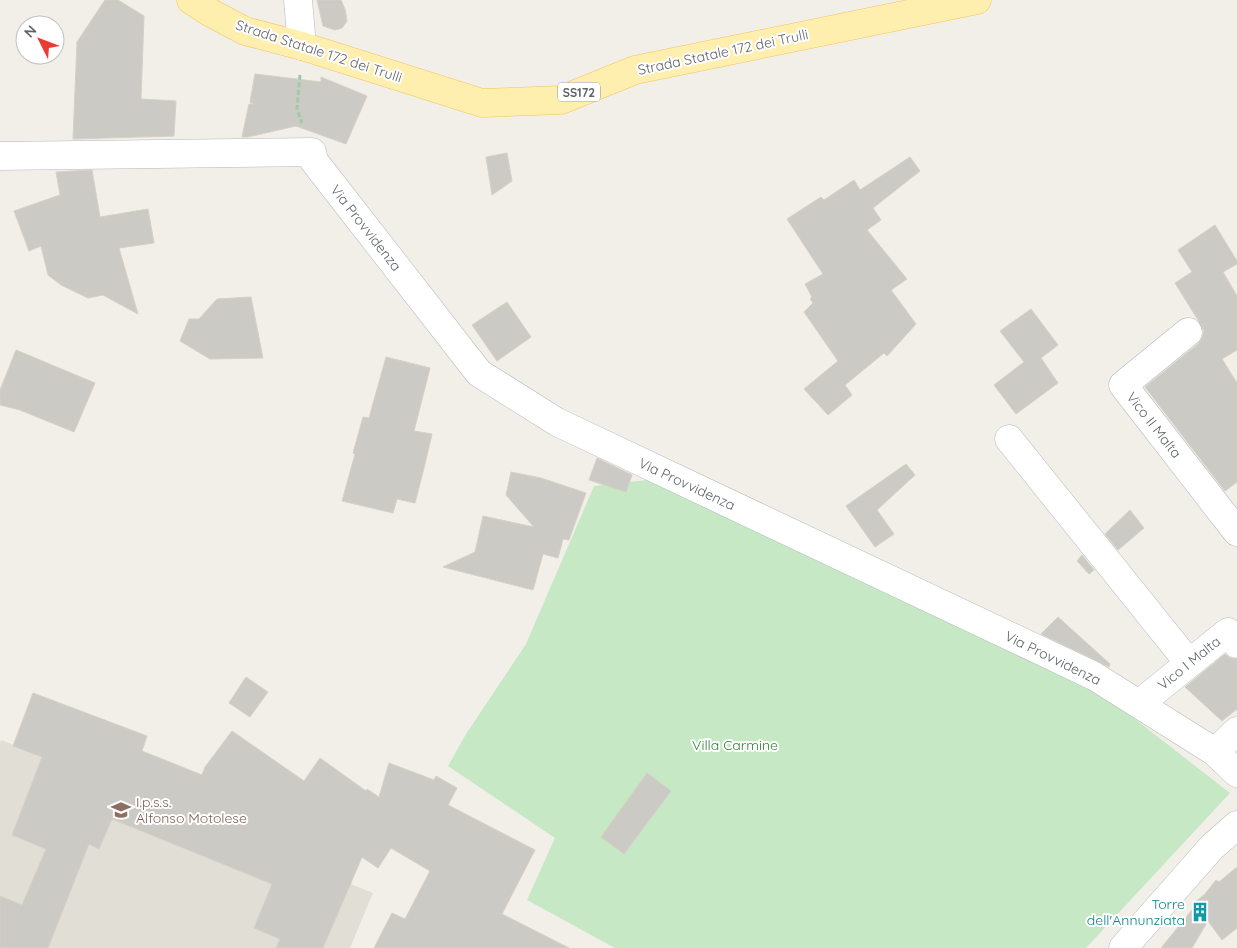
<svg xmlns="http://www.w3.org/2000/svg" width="1237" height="948" font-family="Quicksand,sans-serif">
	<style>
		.education { fill: #e1ded6 }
		.green { fill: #c6e8c5 }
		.building { fill: #cccac5; stroke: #d6d0c6 }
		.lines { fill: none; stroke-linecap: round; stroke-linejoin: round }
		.street-casing { stroke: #b5b8bc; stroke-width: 29 }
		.secondary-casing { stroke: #b6babf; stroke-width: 29 }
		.primary-casing { stroke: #f4c45e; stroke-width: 29 }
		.path { stroke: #9dcaa8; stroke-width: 3; stroke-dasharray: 5 2.5; stroke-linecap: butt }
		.street { stroke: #fff; stroke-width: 28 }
		.secondary { stroke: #fff; stroke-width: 28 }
		.primary { stroke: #ffefaf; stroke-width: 28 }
		.labels { text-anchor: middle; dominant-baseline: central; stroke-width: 4; stroke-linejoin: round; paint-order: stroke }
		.shield { fill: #fff; stroke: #8f9295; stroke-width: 1 }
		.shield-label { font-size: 12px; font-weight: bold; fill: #5f6368 }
		.street-label { font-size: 14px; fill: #5f6368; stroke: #fff }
		.park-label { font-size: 14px; fill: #338234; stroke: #fff }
		.education-label { font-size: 14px; fill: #785e54; stroke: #fff; text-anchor: start }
		.culture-label { font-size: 14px; fill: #0d838f; stroke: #fff; text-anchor: end }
	</style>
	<rect width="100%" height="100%" fill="#f1efe8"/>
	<!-- education -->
	<path class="education" d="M33 693 147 736 142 751 187 770 355 872 351 884 373 893 350 948H0V743L1 740 14 745Z"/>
	<!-- green -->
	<path class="green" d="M647 480 1086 681 1230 793 1086 948H615L527 900 555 838 448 766 466 734 526 644 594 486Z"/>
	<!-- building -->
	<path class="building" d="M105 0H118L144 16 141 99 176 101 174 136 73 139 77 42Z
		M317 0H341L345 9 347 21 342 28 335 30 323 26Z
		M255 74 321 82V77L367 96 346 144 296 126 248 137H242L249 104H254L250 102Z
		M507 153 512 181 492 195 486 157Z
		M910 157 920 171 873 208 881 220 867 230 907 279 891 290 916 324 887 356 884 353 845 385 852 395 828 415 804 389 838 361 804 312 813 303 810 299 812 297 805 284 823 274 787 219 821 197 824 200 854 180 860 190Z
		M92 170 100 217 148 209 154 243 119 248 138 314 103 295 88 298 61 285 48 275 41 246 29 251 14 211 60 195 56 172Z
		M1215 225 1237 261V264L1223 272 1237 296V350L1222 359 1237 383V482L1225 491 1145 387 1198 344 1202 338 1204 331 1200 323 1198 320 1175 283 1192 272 1178 250Z
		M251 297 263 358 210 359 180 341 189 319H199L217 299Z
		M507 302 531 337 497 361 472 325Z
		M1031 309 1058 345 1041 358 1058 383 1016 414 994 385 1024 362 1000 331Z
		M16 350 95 383 74 432 20 410 0 405V390Z
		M386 357 430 368 414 431 432 434 424 468 415 503 397 499 393 513 342 501 355 454 353 453 363 417 369 418Z
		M597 458 632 475 626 492 589 480Z
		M906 464 915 475 877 510 894 534 875 547 846 506Z
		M511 472 541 478 586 493 569 540 563 539 558 558 543 554 533 590 443 567 475 552 483 516 534 527 506 495Z
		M1130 510 1144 528 1118 550 1105 534Z
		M1082 555 1094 570 1089 574 1077 561Z
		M1058 617 1110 664 1109 667 1041 634Z
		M1225 654 1230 658 1237 659V709L1222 721 1185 687Z
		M246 677 268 692 250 717 229 703Z
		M33 693 147 736 142 751 202 775 205 767 232 731 304 781 320 758 366 791 367 789 379 797 389 763 434 780 436 776 457 788 448 805 535 850 502 914 569 948H374L392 913 405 919 430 871 391 848 378 868 362 857 323 948H276L280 939 254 928 272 884 112 819 99 849 89 844 48 948H0V896L22 905 46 849 12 835 42 757 13 746Z
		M647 773 671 791 624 854 601 837Z
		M1237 867V928L1222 940 1208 921 1192 948H1161L1196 905 1194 903 1205 894 1216 880 1219 882Z"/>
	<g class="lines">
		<defs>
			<path id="street" d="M298 0 302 46
				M0 156 312 152 314 161 479 373 557 422 1094 676 1215 752 1237 773
				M1188 332 1123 385 1237 532
				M1009 439 1189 663
				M1139 704 1228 632 1237 644
				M1215 752 1237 731"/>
			<path id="secondary" d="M1123 948 1212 847 1237 825"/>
			<path id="primary" d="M191 0 211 13 245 31 302 46 482 103 561 100 635 70 977 0"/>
		</defs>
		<!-- street casing -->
		<use href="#street" class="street-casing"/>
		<!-- secondary casing -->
		<use href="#secondary" class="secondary-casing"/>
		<!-- primary casing -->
		<use href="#primary" class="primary-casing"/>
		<!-- path -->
		<path class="path" d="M300 75 297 109 302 123"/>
		<!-- street -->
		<use href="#street" class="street"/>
		<!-- secondary -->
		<use href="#secondary" class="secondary"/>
		<!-- primary -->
		<use href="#primary" class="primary"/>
	</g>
	<!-- icons -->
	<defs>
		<symbol id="school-bare" viewBox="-9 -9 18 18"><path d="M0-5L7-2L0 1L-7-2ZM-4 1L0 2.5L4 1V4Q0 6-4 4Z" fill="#8d6e63" stroke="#fff" stroke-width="2.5" paint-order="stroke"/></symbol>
		<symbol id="building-bare" viewBox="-9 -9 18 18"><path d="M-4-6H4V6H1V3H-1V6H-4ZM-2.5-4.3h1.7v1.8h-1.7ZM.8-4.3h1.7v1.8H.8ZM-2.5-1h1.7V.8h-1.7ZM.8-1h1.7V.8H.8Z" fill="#0f9aa8" stroke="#fff" stroke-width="2.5" paint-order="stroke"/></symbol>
	</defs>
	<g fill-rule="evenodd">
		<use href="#school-bare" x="107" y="796" width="28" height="28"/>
		<use href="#building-bare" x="1186" y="898" width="28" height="28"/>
	</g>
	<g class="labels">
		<!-- shield labels -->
		<rect class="shield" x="558" y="82.5" width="42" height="19" rx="4"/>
		<g class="shield-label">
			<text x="579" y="92">SS172</text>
		</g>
		<!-- street labels -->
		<g class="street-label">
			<text transform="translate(319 51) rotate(18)">Strada Statale 172 dei Trulli</text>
			<text transform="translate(723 52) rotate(-12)">Strada Statale 172 dei Trulli</text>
			<text transform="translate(366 228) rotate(52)">Via Provvidenza</text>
			<text transform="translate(1154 425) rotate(52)">Vico II Malta</text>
			<text transform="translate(687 484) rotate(25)">Via Provvidenza</text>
			<text transform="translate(1053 658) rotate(26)">Via Provvidenza</text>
			<text transform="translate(1189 663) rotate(-39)">Vico I Malta</text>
		</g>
		<!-- park labels -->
		<g class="park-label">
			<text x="735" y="745">Villa Carmine</text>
		</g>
		<!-- education labels -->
		<g class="education-label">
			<text x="136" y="802">I.p.s.s.<tspan x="136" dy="16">Alfonso Motolese</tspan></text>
		</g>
		<!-- culture labels -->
		<g class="culture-label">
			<text x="1185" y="904">Torre<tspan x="1185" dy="16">dell'Annunziata</tspan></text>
		</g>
	</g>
	<!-- north arrow -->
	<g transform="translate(40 40) rotate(312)"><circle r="24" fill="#ffffff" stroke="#bfc1c3"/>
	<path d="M0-4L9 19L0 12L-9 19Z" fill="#ec3b33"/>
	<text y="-8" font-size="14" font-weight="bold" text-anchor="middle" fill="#5f6368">N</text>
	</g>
</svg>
